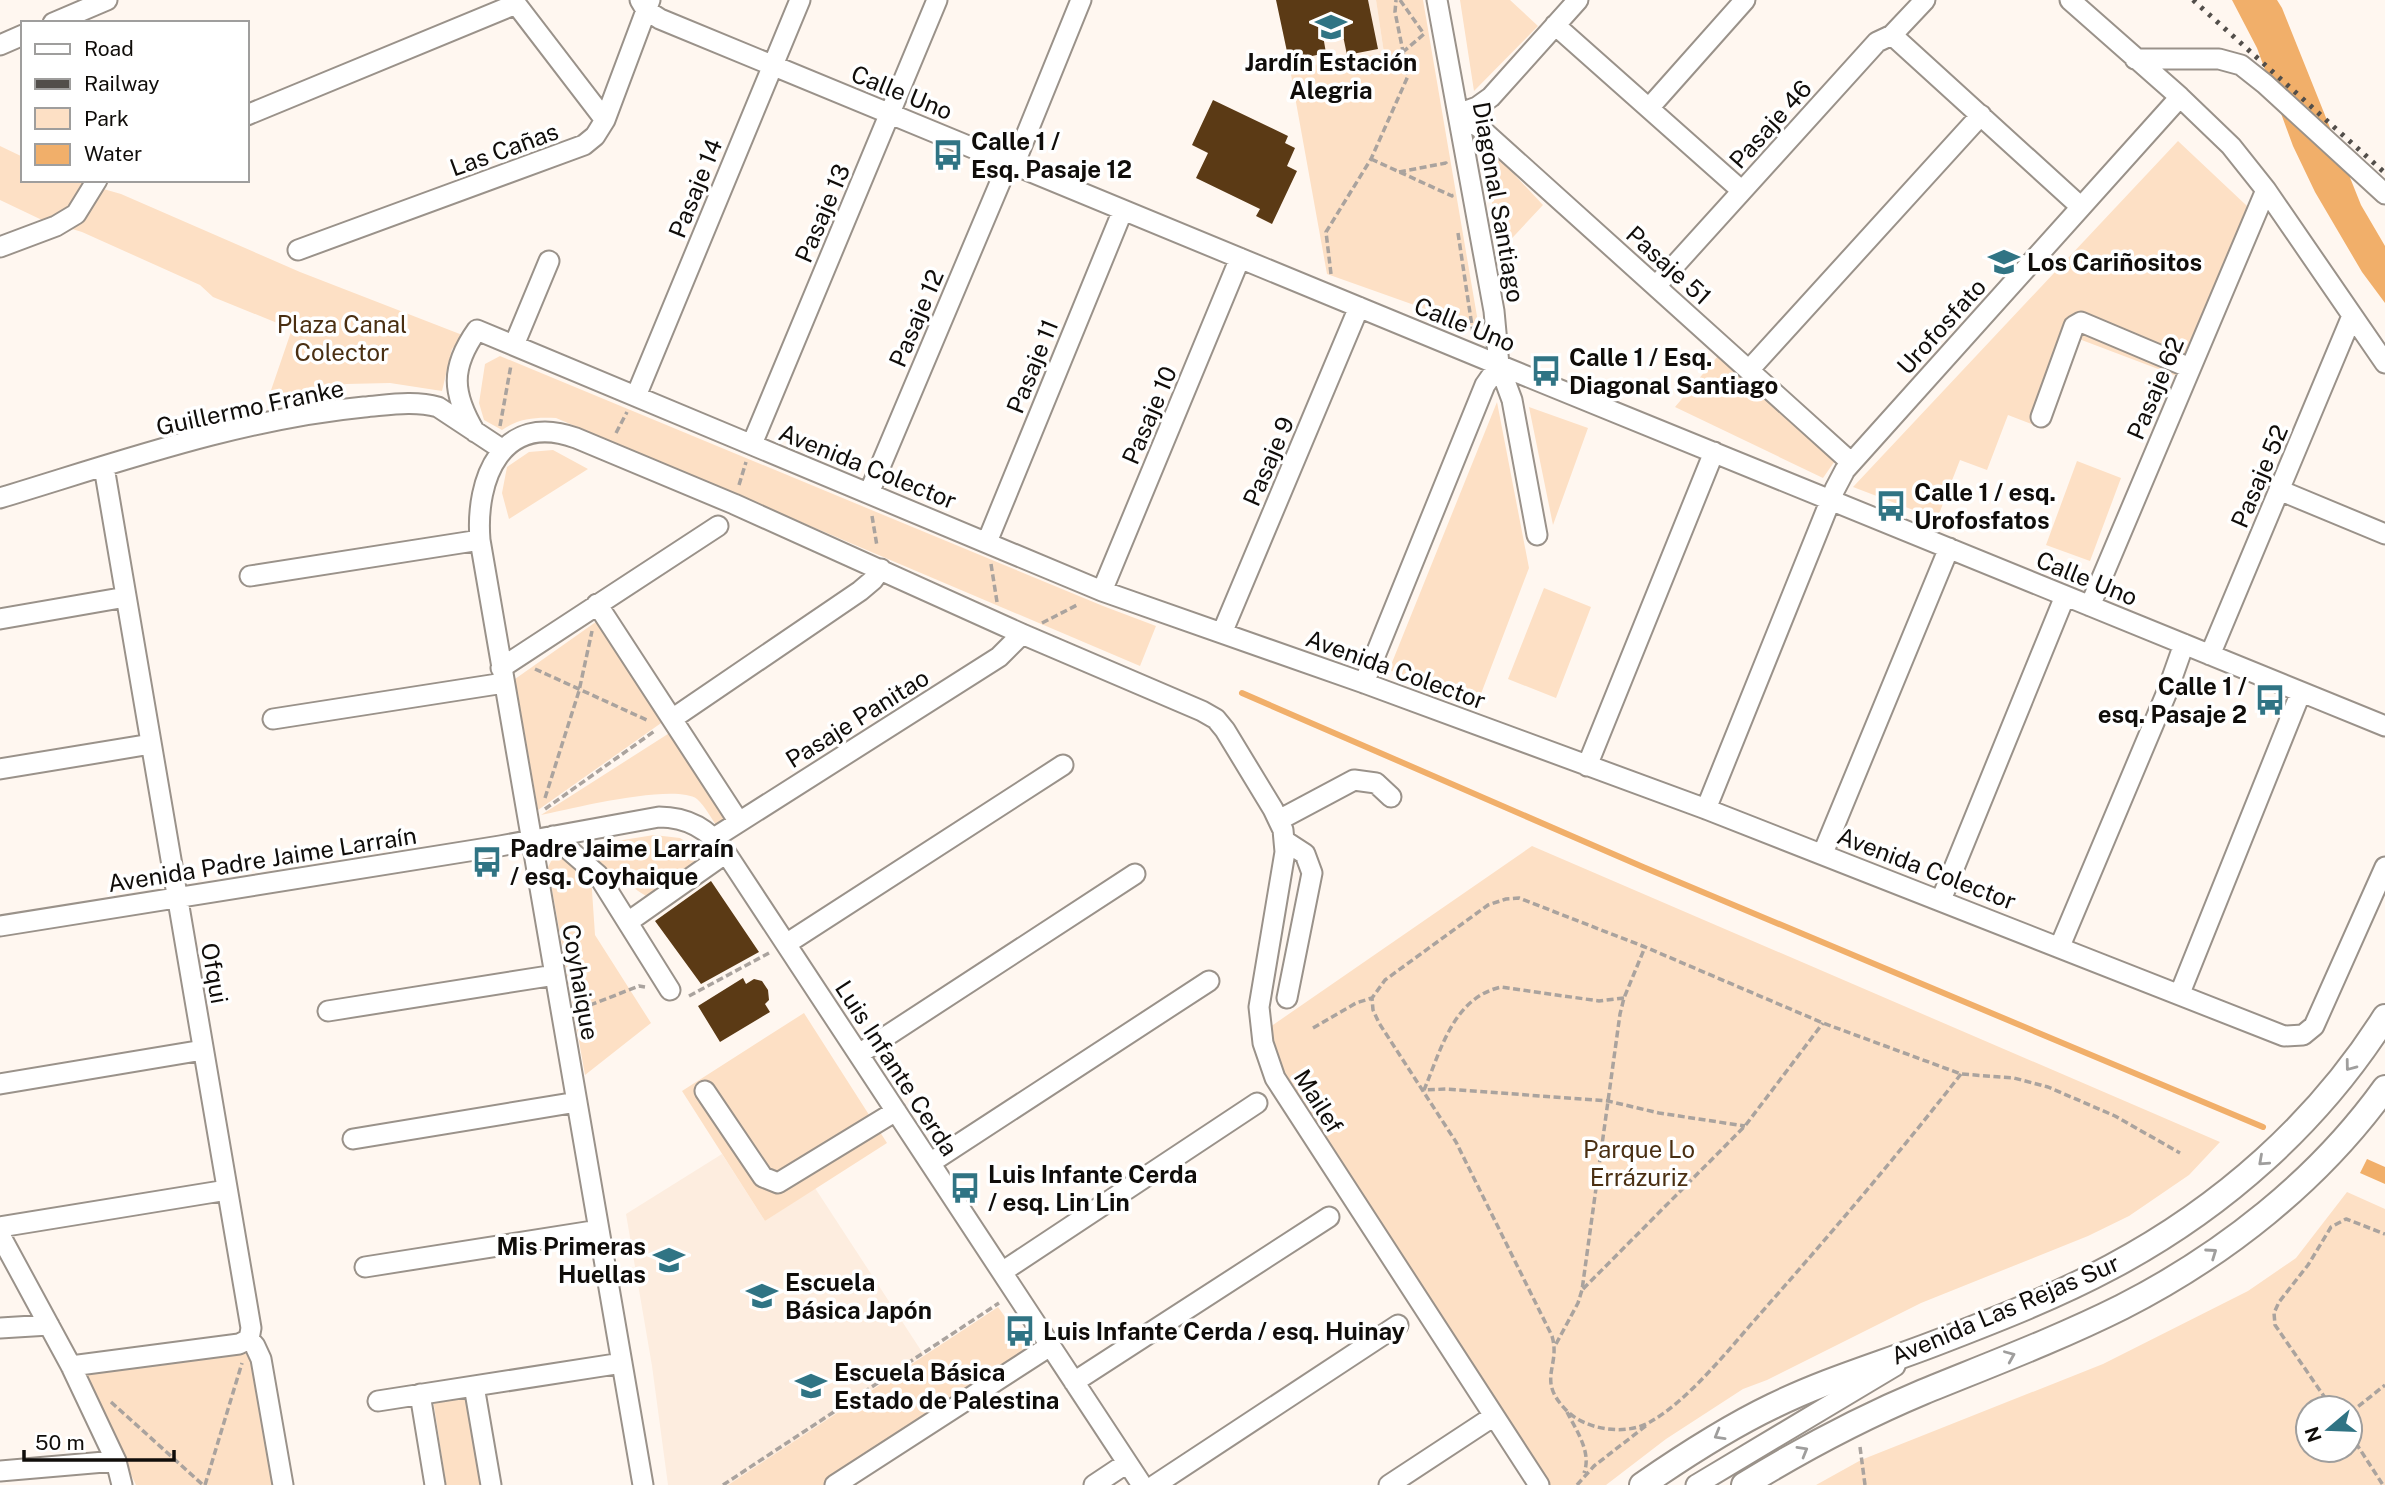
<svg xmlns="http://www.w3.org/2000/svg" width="2385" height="1485" font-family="'Public Sans',sans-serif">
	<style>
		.built { fill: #fdeddf }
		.green { fill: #fde0c5; fill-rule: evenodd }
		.water { fill: #f1af6a }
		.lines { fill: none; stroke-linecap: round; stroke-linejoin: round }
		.stream { stroke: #f1af6a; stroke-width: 6 }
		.building { fill: #5b3a15 }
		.minor-casing { stroke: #9a928a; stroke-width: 23 }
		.major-casing { stroke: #9a928a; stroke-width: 28 }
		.path { stroke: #aaa39e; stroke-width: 3.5; stroke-dasharray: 7 3.5; stroke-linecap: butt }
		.minor { stroke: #fff; stroke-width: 19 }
		.major { stroke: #fff; stroke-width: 24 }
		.rail { stroke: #524e4a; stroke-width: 5; stroke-dasharray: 3.5 7; stroke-linecap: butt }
		.oneway { stroke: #9f9e9d }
		.labels { text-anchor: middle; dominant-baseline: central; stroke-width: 7; stroke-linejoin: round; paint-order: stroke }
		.poi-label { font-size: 24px; font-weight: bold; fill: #100d0a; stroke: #fff; text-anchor: start }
		.street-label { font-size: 24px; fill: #100d0a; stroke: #fff }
		.park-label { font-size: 24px; fill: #4a2f12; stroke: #fff }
	</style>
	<rect width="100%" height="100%" fill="#fff7f0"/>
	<!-- built -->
	<path class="built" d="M1277 0H1376L1384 53 1290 69Z
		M722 1154 765 1221 815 1188 924 1355 728 1485H668L652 1366 626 1214Z"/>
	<!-- green -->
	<path class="green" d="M1376 0H1423L1479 328 1327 274 1290 69 1384 53Z
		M1460 0H1510L1538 26 1474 91Z
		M1480 138 1543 205 1501 250Z
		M2178 141 2247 206 2182 378 2079 339 2044 429 2008 415 1987 470 1960 460 1937 519 1853 487Z
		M0 146 23 157V180H72L121 194 300 272 465 336 452 349 442 391 390 383 346 384 268 399 292 329 213 297 200 285 82 232 42 220 0 200Z
		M500 356 1103 606 1156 626 1140 666 556 418C536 417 519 418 502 430L484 420 479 403 485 364Z
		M1718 356 1839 455 1823 478 1675 407Z
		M1497 402 1529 568 1479 699 1389 670Z
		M1529 407 1588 428 1553 525Z
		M553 450 588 469 509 519 502 493 507 467 529 452Z
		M2077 461 2121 478 2090 561 2046 545Z
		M1544 588 1591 607 1556 698 1508 679Z
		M600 619 664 721 538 810 515 679Z
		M671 732 733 820 719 830C713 821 705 806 697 799 674 783 571 809 541 815Z
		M654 835 680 838 710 857 654 898C640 896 635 886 623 881 611 875 601 874 592 863L598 844Z
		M1532 846 2220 1142 2189 1175 2129 1216 2088 1236 1921 1303 1767 1380 1743 1389 1666 1439 1606 1485H1550L1285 1079 1277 1058 1270 1027Z
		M562 852 591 876 595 935 651 1023 585 1075 548 867 555 854Z
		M804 1013 887 1143 765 1221 682 1091Z
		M2347 1192 2385 1209V1485H1816L1861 1460 2103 1364 2248 1291 2296 1258ZM2308 1408H2350V1450H2308Z
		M998 1307 1032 1355 831 1485H728Z
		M250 1351 273 1485H136L82 1374Z
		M470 1393 484 1485H446L433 1399Z"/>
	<!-- water -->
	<path class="water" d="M2232 0H2277L2282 8 2361 205 2385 246V303L2362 272 2315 192 2293 146 2257 48Z
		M2367 1159 2385 1167V1184L2360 1173Z"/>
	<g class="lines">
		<!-- stream -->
		<path class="stream" d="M1242 693 1643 867 2263 1127"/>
	</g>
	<!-- building -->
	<path class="building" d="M1276 0H1368L1378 49 1347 55 1341 26 1322 30 1326 53 1289 61Z
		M1213 100 1288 136 1285 143 1295 148 1287 166 1297 171 1272 224 1256 216 1260 209 1196 178 1208 153 1192 145Z
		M711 881 759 952 701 984 655 921Z
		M743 978 746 984 754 979 762 981 768 990 769 1000 765 1004 770 1012 720 1042 698 1006Z"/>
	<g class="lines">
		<defs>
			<path id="minor" d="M513 0 605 120
				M640 0 646 10 660 19 1499 365 2385 726
				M1437 0 1494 311 1499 365 1512 400 1537 535
				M2070 0 2180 97 2231 146 2266 190 2385 363
				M53 23 107 0
				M1555 25 1742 191
				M1892 35 2081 207
				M0 45 23 35
				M2135 59H2219L2241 65 2265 84 2385 194
				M1649 108 1745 0
				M1458 114 1480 128 1845 457
				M1458 114 1477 107 1491 97 1578 0
				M247 115 516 4
				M0 247 56 226 76 214 97 180
				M298 250 584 145 595 136 605 120 650 0
				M1656 286 1877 42 1892 35 1925 0
				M514 345 549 261
				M1749 370 1981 115
				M636 396 800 0
				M2041 417 2074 326 2081 322 2190 368
				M475 432C452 393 450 368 477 330L1102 591 1364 683 1706 809 2284 1036 2303 1035 2314 1026 2385 867
				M752 444 937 0
				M104 467 251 1328 249 1339 255 1346 261 1359 283 1485
				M2279 490 2385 534
				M869 493 1002 178 1014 165 1081 0
				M0 498C119 462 240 419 364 407 388 405 414 400 438 407L503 450
				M987 542 1123 210
				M250 576 480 540
				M1102 591 1240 258
				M597 604 739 822
				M2090 606 2266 190
				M0 619 126 597
				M1222 633 1359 307
				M2210 655 2352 316
				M501 668 718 526
				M1364 683 1485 385 1499 365
				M273 719 504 683
				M672 719 860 591 873 580 881 569
				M1587 766 1714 452
				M0 769 151 744
				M1706 809 1835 489 1845 470 2180 97
				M1279 820 1354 780 1376 783 1391 797
				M553 836 598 875 670 990
				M714 838 999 657 1022 634
				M1285 841 1305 854 1312 873 1287 998
				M1823 853 1949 548
				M1941 900 2065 596
				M628 922 726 853
				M0 926 500 846 659 817C688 817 710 830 726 853L1142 1485
				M786 944 1063 765
				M2060 946 2167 692 2184 644
				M2180 993 2301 692
				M328 1011 555 975
				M859 1054 1135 874
				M0 1084 203 1050
				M705 1091 763 1177 778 1183 896 1111
				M353 1139 577 1102
				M930 1163 1209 981
				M0 1227 227 1190
				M0 1235 71 1366 116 1461 122 1485
				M365 1267 599 1230
				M1002 1272 1257 1103
				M0 1328 49 1325
				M71 1366 239 1344 249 1339
				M1074 1382 1329 1217
				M474 1386 491 1485
				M420 1394 435 1485
				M378 1401 622 1363
				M0 1471 116 1461
				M643 1485 480 540C475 479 502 411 576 438L734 504 1022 634 1202 711 1216 719 1225 730 1273 809 1283 830 1285 852 1259 1007 1263 1043 1275 1078 1539 1485
				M835 1485 1050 1346
				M1094 1485 1127 1463
				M1155 1485 1398 1325
				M1389 1485 1494 1416
				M1696 1485 1895 1366"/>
			<path id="major" d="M1642 1485C1684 1456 1727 1428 1773 1406 1828 1379 1885 1363 1941 1341 1998 1319 2057 1296 2111 1267 2222 1208 2318 1123 2385 1017
				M1744 1485C1801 1450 1861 1418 1923 1392 1989 1365 2058 1339 2122 1307 2224 1255 2318 1181 2385 1088"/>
		</defs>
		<!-- minor casing -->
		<use href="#minor" class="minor-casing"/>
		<!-- major casing -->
		<use href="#major" class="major-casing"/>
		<!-- path -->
		<path class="path" d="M1400 0 1424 34 1403 52
			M1371 159 1452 196 1451 193
			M1399 172 1446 163 1447 165
			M1458 233 1473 333
			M1331 274 1326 232 1371 159 1408 76 1395 12 1396 0
			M500 426 511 365
			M616 433 627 412
			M739 485 746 462
			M872 516 877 546
			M991 564 997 602
			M1042 623 1079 604
			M535 669 649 721
			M545 798 579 691 592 631
			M545 809 656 730
			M689 996 769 953
			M1624 998 1599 1001 1501 987C1453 998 1441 1050 1424 1090L1447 1089 1608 1101 1659 1113 1745 1126
			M580 1009 639 986 645 987
			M1313 1028 1356 1003 1372 998
			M1961 1074C1897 1156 1829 1236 1760 1314 1730 1348 1689 1400 1650 1422 1626 1436 1585 1430 1566 1410 1536 1379 1561 1367 1552 1336L1456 1142 1379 1023 1373 1010 1372 998 1385 980 1488 905 1506 899 1519 898 1645 947 1823 1023 1961 1074 2014 1078 2048 1087 2115 1116 2180 1153
			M1583 1289 1745 1126 1823 1023
			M1556 1344 1578 1303 1582 1290 1620 1014 1624 998 1645 947
			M111 1402 203 1485
			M2332 1408 2275 1325 2274 1313 2279 1302 2308 1265 2331 1227 2346 1219 2385 1234
			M1567 1412C1576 1430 1592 1452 1584 1473
			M2350 1413 2385 1385
			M2350 1434 2383 1485
			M1860 1447 1865 1485
			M205 1485 242 1363
			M723 1485 999 1303
			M1577 1485 1594 1466 1647 1425"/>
		<!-- minor -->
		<use href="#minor" class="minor"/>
		<!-- major -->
		<use href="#major" class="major"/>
		<!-- rail -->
		<path class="rail" d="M2193 0 2385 173"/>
	</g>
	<!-- one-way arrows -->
	<defs><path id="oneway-chevron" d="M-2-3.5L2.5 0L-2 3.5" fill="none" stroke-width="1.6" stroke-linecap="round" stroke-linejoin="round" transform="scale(1.75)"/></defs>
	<g class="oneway">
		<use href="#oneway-chevron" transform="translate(2350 1066) rotate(127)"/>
		<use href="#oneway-chevron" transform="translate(2263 1161) rotate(138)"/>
		<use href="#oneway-chevron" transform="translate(2212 1253) rotate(-35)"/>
		<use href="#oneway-chevron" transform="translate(2010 1356) rotate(-23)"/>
		<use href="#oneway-chevron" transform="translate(1719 1435) rotate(150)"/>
		<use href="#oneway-chevron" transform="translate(1803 1451) rotate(-30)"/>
	</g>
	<!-- icons -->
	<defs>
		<symbol id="school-bare" viewBox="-9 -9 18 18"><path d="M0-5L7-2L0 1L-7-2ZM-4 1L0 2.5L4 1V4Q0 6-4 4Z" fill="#307484" stroke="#fff" stroke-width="2.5" paint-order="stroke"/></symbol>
		<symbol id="bus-bare" viewBox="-9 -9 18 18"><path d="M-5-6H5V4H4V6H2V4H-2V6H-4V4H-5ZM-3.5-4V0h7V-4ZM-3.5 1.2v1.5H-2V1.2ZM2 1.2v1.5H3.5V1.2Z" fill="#307484" stroke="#fff" stroke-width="2.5" paint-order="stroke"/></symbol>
	</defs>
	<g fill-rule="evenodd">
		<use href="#school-bare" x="1309" y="5" width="44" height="44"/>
		<use href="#bus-bare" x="926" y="133" width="44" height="44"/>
		<use href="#school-bare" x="1982" y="240" width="44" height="44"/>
		<use href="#bus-bare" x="1524" y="349" width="44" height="44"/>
		<use href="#bus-bare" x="1869" y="484" width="44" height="44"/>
		<use href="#bus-bare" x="2248" y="678" width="44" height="44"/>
		<use href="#bus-bare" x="465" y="840" width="44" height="44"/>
		<use href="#bus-bare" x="943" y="1166" width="44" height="44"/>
		<use href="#school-bare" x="647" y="1238" width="44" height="44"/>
		<use href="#school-bare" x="740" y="1274" width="44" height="44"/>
		<use href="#bus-bare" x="998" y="1309" width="44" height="44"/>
		<use href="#school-bare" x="789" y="1364" width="44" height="44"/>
	</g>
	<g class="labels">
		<!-- poi labels -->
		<g class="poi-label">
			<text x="1331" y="62" text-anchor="middle">Jardín Estación<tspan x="1331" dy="28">Alegria</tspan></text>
			<text x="971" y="141">Calle 1 /<tspan x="971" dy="28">Esq. Pasaje 12</tspan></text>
			<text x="2027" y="262">Los Cariñositos</text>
			<text x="1569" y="357">Calle 1 / Esq.<tspan x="1569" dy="28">Diagonal Santiago</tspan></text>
			<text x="1914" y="492">Calle 1 / esq.<tspan x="1914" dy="28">Urofosfatos</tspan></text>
			<text x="2247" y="686" text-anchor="end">Calle 1 /<tspan x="2247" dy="28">esq. Pasaje 2</tspan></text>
			<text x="510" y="848">Padre Jaime Larraín<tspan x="510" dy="28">/ esq. Coyhaique</tspan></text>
			<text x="988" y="1174">Luis Infante Cerda<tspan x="988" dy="28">/ esq. Lin Lin</tspan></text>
			<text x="646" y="1246" text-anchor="end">Mis Primeras<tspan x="646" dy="28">Huellas</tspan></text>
			<text x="785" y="1282">Escuela<tspan x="785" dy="28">Básica Japón</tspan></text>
			<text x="1043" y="1331">Luis Infante Cerda / esq. Huinay</text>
			<text x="834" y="1372">Escuela Básica<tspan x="834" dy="28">Estado de Palestina</tspan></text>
		</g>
		<!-- street labels -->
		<g class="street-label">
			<text transform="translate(902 92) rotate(22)">Calle Uno</text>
			<text transform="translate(1770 124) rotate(-48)">Pasaje 46</text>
			<text transform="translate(504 149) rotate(-20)">Las Cañas</text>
			<text transform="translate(695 188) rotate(-68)">Pasaje 14</text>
			<text transform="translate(1499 202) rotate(80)">Diagonal Santiago</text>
			<text transform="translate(822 213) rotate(-67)">Pasaje 13</text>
			<text transform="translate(1669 265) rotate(42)">Pasaje 51</text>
			<text transform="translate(916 318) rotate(-67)">Pasaje 12</text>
			<text transform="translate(1465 324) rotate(22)">Calle Uno</text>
			<text transform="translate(1941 326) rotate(-48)">Urofosfato</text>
			<text transform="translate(1032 366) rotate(-68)">Pasaje 11</text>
			<text transform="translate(2155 388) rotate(-67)">Pasaje 62</text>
			<text transform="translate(250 407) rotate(-12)">Guillermo Franke</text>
			<text transform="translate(1149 415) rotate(-67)">Pasaje 10</text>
			<text transform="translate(1268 461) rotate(-67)">Pasaje 9</text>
			<text transform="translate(868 466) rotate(22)">Avenida Colector</text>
			<text transform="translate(2259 476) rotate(-67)">Pasaje 52</text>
			<text transform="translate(2087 578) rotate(22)">Calle Uno</text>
			<text transform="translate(1396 669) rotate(20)">Avenida Colector</text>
			<text transform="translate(857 718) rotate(-32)">Pasaje Panitao</text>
			<text transform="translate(262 859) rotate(-9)">Avenida Padre Jaime Larraín</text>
			<text transform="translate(1927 868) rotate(21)">Avenida Colector</text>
			<text transform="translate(215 973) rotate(80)">Ofqui</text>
			<text transform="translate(581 982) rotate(80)">Coyhaique</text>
			<text transform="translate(897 1068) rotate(57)">Luis Infante Cerda</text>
			<text transform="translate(1319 1101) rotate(58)">Mailef</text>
			<text transform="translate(2005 1309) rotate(-23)">Avenida Las Rejas Sur</text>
		</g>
		<!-- park labels -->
		<g class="park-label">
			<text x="342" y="324">Plaza Canal<tspan x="342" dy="28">Colector</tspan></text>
			<text x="1639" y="1149">Parque Lo<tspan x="1639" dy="28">Errázuriz</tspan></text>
		</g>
	</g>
	<!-- legend -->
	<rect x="21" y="21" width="228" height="161" fill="#ffffff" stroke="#9f9e9d" stroke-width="2"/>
	<rect x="35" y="44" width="35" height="10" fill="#ffffff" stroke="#9f9e9d" stroke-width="2"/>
	<text x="84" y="56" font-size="21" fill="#100d0a">Road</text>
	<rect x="35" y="79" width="35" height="10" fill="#524e4a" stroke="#9f9e9d" stroke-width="2"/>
	<text x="84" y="91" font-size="21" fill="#100d0a">Railway</text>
	<rect x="35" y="108" width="35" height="21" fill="#fde0c5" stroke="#9f9e9d" stroke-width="2"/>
	<text x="84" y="126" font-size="21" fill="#100d0a">Park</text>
	<rect x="35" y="144" width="35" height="21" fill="#f1af6a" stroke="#9f9e9d" stroke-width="2"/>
	<text x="84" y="161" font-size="21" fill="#100d0a">Water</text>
	<!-- north arrow -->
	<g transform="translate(2329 1429) rotate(251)"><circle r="33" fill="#ffffff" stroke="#9f9e9d" stroke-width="2"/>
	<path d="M0-5L12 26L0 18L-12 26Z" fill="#307484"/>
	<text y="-10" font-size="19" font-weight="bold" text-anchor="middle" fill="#100d0a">N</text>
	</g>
	<!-- scale -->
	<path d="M24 1450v10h150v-10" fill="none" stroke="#100d0a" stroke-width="3.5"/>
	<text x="35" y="1450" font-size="21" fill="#100d0a" stroke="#ffffff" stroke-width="5" paint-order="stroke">50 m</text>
</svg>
